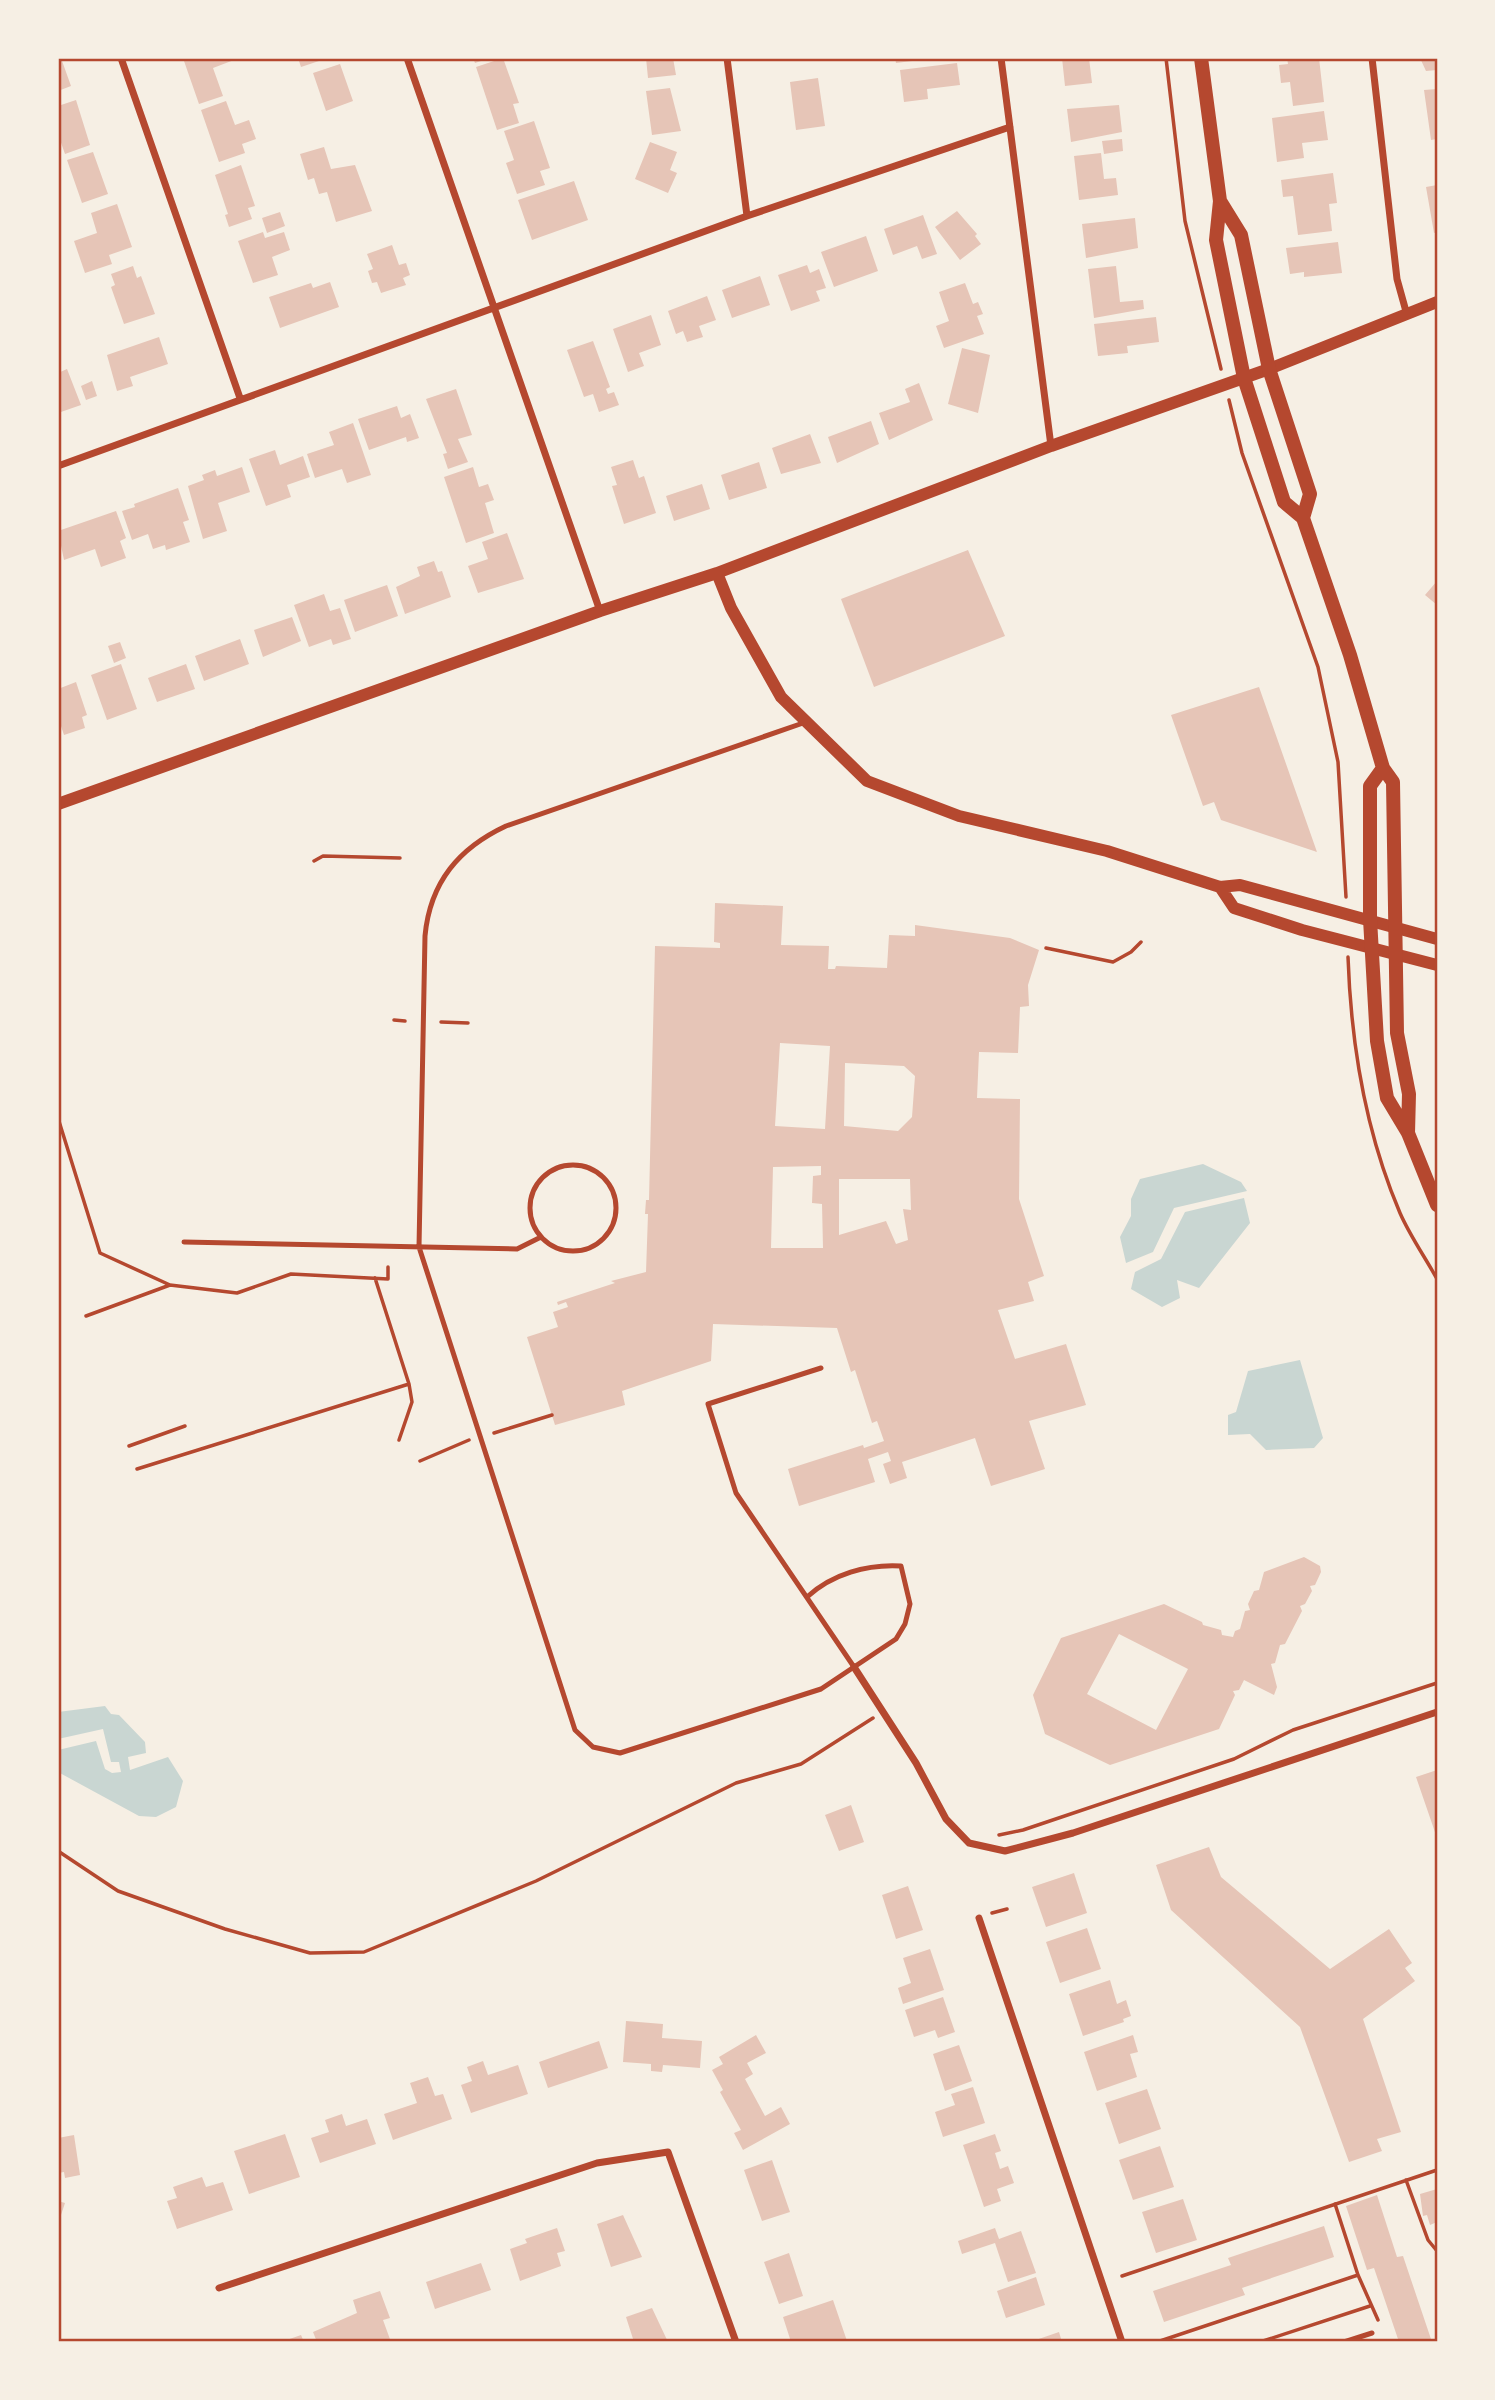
<svg xmlns="http://www.w3.org/2000/svg" width="1495" height="2400" font-family="'Sofia Sans Condensed',sans-serif">
	<style>
		.water { fill: #c9d6d2 }
		.building { fill: #e6c5b7; fill-rule: evenodd }
		.lines { fill: none; stroke-linecap: round; stroke-linejoin: round }
		.path { stroke: #b5482f; stroke-width: 3.5 }
		.service { stroke: #b5482f; stroke-width: 5 }
		.minor { stroke: #b5482f; stroke-width: 7 }
		.tertiary { stroke: #b5482f; stroke-width: 12 }
		.secondary { stroke: #b5482f; stroke-width: 14 }
		.neatline { fill: none; stroke: #b5482f; stroke-width: 2.5 }
	</style>
	<rect width="100%" height="100%" fill="#f6efe4"/>
	<!-- water -->
	<path class="water" d="M1203 1164 1241 1182 1247 1191 1174 1208 1153 1252 1126 1263 1120 1237 1131 1216V1199L1140 1179Z
		M1244 1198 1250 1223 1199 1288 1177 1280 1180 1298 1162 1307 1131 1289 1135 1272 1161 1259 1185 1212Z
		M1300 1360 1323 1438 1314 1448 1266 1450 1250 1434 1228 1435V1415L1236 1412 1248 1371Z
		M105 1706 111 1714 119 1715 145 1742 146 1753 128 1757 130 1770 168 1757 183 1781 176 1807 156 1817 139 1816 58 1772V1750L96 1741 105 1769 112 1773 121 1772 119 1762H111L103 1729 58 1739V1712Z"/>
	<!-- building -->
	<path class="building" d="M58 58H61L71 86 58 91Z
		M194 58H233L234 60 213 68 223 96 199 104 184 61Z
		M298 58H321L322 60 301 67Z
		M473 58H490L475 63Z
		M503 58 519 103 513 104 519 123 497 130 476 67Z
		M646 58H673L676 75 648 78Z
		M895 58H912V61L896 63Z
		M1062 58H1089L1092 83 1065 86Z
		M1287 58H1319L1324 102 1293 106 1290 82 1281 83 1279 65 1288 64Z
		M1420 58H1437V70L1426 71Z
		M957 63 960 85 927 89 928 99 904 102 900 70Z
		M340 64 353 101 326 111 313 73Z
		M818 78 825 126 796 130 790 82Z
		M670 88 681 131 652 135 646 91Z
		M1437 89V139L1431 140 1424 90Z
		M76 100 90 145 65 154 58 134V106Z
		M226 101 235 125 249 120 256 139 242 144 245 153 219 162 201 110Z
		M1119 105 1122 132 1071 142 1067 109Z
		M1324 111 1328 140 1302 143 1304 158 1277 162 1272 118Z
		M534 121 550 168 540 171 545 185 517 194 506 163 514 160 504 131Z
		M1122 139 1123 151 1104 154 1102 141Z
		M650 142 677 152 670 170 677 173 668 193 635 179Z
		M324 147 331 169 355 165 372 211 336 222 327 192 319 194 314 178 308 180 300 154Z
		M93 152 108 194 82 203 67 160Z
		M1101 153 1104 179 1116 178 1118 195 1079 200 1074 156Z
		M241 165 255 206 248 208 252 219 229 227 225 215 228 214 215 175Z
		M1333 173 1337 203 1329 204 1332 231 1298 235 1293 196 1283 197 1281 180Z
		M574 181 588 220 532 240 518 200Z
		M1437 185V232L1434 233 1426 187Z
		M117 204 132 247 109 255 112 264 85 273 74 241 97 233 91 213Z
		M957 211 977 234 975 236 981 244 960 260 935 227Z
		M280 212 285 226 267 233 262 218Z
		M923 215 937 254 922 259 917 246 893 255 884 229Z
		M1135 218 1138 248 1086 258 1082 224Z
		M263 232 265 238 284 232 290 250 272 257 278 275 253 283 238 241Z
		M866 236 878 271 834 287 821 252Z
		M1338 242 1342 273 1304 277V272L1290 274 1286 248Z
		M392 245 399 265 406 263 410 275 403 278 406 285 381 293 377 282 372 283 368 271 373 269 367 254Z
		M807 265 810 273 819 269 826 288 816 291 820 301 791 311 778 275Z
		M133 266 137 278 141 276 155 314 124 324 111 287 115 285 111 274Z
		M1116 266 1120 302 1143 300 1144 309 1094 318 1088 269Z
		M760 276 770 305 732 318 722 290Z
		M330 282 339 307 280 328 269 297 311 283 313 288Z
		M965 283 973 304 978 302 983 314 977 316 984 334 944 348 936 326 949 321 939 292Z
		M707 296 716 320 699 326 703 337 687 342 683 331 676 334 668 311Z
		M651 315 661 345 639 353 644 366 628 372 613 329Z
		M1156 317 1159 342 1127 346 1128 353 1098 356 1094 324Z
		M159 337 168 364 130 377 133 386 117 391 107 355Z
		M593 341 610 387 606 389 608 394 614 392 619 405 599 412 593 394 584 397 567 350Z
		M962 348 990 355 978 413 948 404Z
		M67 369 81 405 58 413V373Z
		M92 381 97 396 86 400 81 386Z
		M919 383 933 420 889 440 879 413 910 402 905 389Z
		M456 389 472 435 458 439 468 462 448 469 443 454 447 453 426 399Z
		M397 406 401 418 410 414 419 438 407 442 406 437 369 450 358 419Z
		M871 421 879 444 837 463 828 437Z
		M353 423 371 475 347 483 342 469 315 478 307 454 334 445 329 432Z
		M810 434 821 463 781 474 772 448Z
		M275 450 280 465 303 456 310 477 287 485 291 497 266 506 249 459Z
		M633 460 639 478 644 476 656 513 624 524 612 486 617 485 611 467Z
		M759 462 767 488 729 500 721 475Z
		M242 467 250 492 218 503 227 531 203 539 188 486 204 480 202 475 215 470 217 476Z
		M473 467 479 487 488 484 494 500 485 503 494 533 466 543 444 477Z
		M702 484 710 509 674 521 666 496Z
		M178 488 189 520 183 522 190 542 166 550 165 545 153 549 148 534 132 540 122 511 135 507 134 504Z
		M116 511 126 538 120 541 126 558 101 567 95 549 64 560 58 531Z
		M507 533 524 579 478 593 468 566 488 559 482 542Z
		M968 550 1005 636 874 687 841 599Z
		M434 561 438 572 442 571 451 597 405 614 396 587 420 576 417 567Z
		M1437 581V605L1425 595Z
		M387 585 398 616 355 632 344 600Z
		M324 594 330 611 340 608 351 639 333 645 331 639 309 647 294 605Z
		M292 617 301 641 263 657 254 630Z
		M240 639 249 664 204 681 195 656Z
		M120 642 126 658 114 663 108 646Z
		M121 664 137 709 107 720 91 675Z
		M186 664 195 689 157 702 148 678Z
		M76 682 87 715 82 717 85 728 64 735 58 717V689Z
		M1259 687 1317 852 1221 820 1214 802 1203 806 1171 715Z
		M715 903 783 906 781 945 829 946 828 969H835L836 966 887 968 889 935 915 936V925L1010 938 1039 950 1028 985 1029 1006 1020 1007 1018 1053 979 1052 977 1098 1020 1099 1019 1199 1044 1276 1028 1282 1034 1301 998 1310 1015 1359 1066 1344 1086 1405 1029 1421 1045 1469 991 1486 975 1438 902 1462 907 1478 890 1484 883 1464 891 1461 888 1452 868 1459 875 1482 799 1506 788 1469 863 1445 864 1448 884 1441 877 1421 872 1423 855 1370 851 1372 837 1328 713 1324 711 1361 622 1391 625 1405 555 1425 527 1337 558 1327 553 1312 568 1307 566 1302 558 1305 557 1302 615 1283 611 1281 646 1272 648 1214H645L646 1200H649L655 946 720 948V943L714 942ZM780 1043 830 1046 825 1129 775 1126ZM845 1063 904 1066 915 1076 912 1117 898 1131 844 1126ZM821 1166V1175L813 1176 812 1203 822 1204 823 1248H771L773 1167ZM839 1179H910L911 1210 903 1209 908 1240 896 1244 886 1221 839 1235Z
		M1304 1557 1320 1566 1321 1572 1315 1585 1310 1586 1312 1591 1305 1604 1300 1606 1302 1611 1285 1644 1280 1645 1275 1663 1271 1664 1277 1687 1274 1695 1244 1680 1239 1690 1233 1691 1235 1695 1219 1729 1110 1765 1045 1734 1033 1695 1061 1638 1164 1604 1202 1622 1203 1625 1221 1630 1222 1635 1233 1637 1235 1631 1240 1629 1245 1611 1250 1610 1248 1604 1254 1591 1259 1590 1264 1572ZM1119 1634 1188 1669 1156 1730 1087 1694Z
		M1437 1770V1838L1416 1777Z
		M851 1805 864 1842 839 1851 825 1815Z
		M1209 1847 1221 1877 1330 1969 1389 1929 1412 1963 1405 1968 1415 1981 1363 2019 1401 2132 1377 2139 1382 2151 1349 2162 1300 2027 1171 1910 1156 1865Z
		M1074 1873 1087 1913 1046 1927 1032 1887Z
		M908 1886 923 1930 896 1939 882 1895Z
		M1087 1928 1101 1969 1060 1983 1046 1942Z
		M930 1949 944 1990 903 2004 898 1988 911 1983 903 1958Z
		M1110 1980 1117 2004 1126 2000 1131 2016 1123 2019 1124 2022 1083 2036 1069 1994Z
		M943 1997 955 2032 938 2038 935 2030 914 2037 905 2010Z
		M626 2021 663 2024 662 2038 702 2041 700 2068 663 2065 662 2072 651 2071V2064L623 2062Z
		M756 2035 766 2053 747 2063 753 2074 745 2079 765 2116 781 2107 790 2124 743 2150 734 2133 741 2130 720 2092 723 2090 712 2070 723 2064 719 2057Z
		M1133 2035 1138 2052 1130 2054 1137 2077 1097 2091 1084 2052Z
		M599 2041 608 2068 548 2088 539 2062Z
		M959 2045 972 2081 945 2091 933 2054Z
		M483 2061 488 2075 518 2065 528 2094 471 2113 461 2085 472 2081 467 2067Z
		M428 2077 435 2096 443 2094 452 2119 393 2140 384 2114 417 2103 410 2083Z
		M973 2087 985 2123 943 2137 935 2112 955 2105 951 2094Z
		M1147 2089 1161 2129 1119 2144 1105 2103Z
		M342 2114 346 2126 367 2119 376 2144 320 2163 311 2138 329 2132 325 2120Z
		M285 2134 300 2177 249 2194 234 2151Z
		M995 2134 1001 2151 995 2153 1000 2169 1008 2166 1014 2183 997 2189 1001 2201 984 2207 963 2145Z
		M74 2135 80 2175 65 2178 64 2172 58 2173V2138Z
		M1160 2146 1174 2187 1133 2200 1119 2160Z
		M772 2160 790 2212 762 2221 744 2170Z
		M202 2177 206 2187 223 2182 233 2210 177 2229 167 2201 177 2198 173 2187Z
		M1437 2189V2222L1430 2225 1427 2215 1423 2216 1420 2194Z
		M1377 2195 1397 2257 1403 2256 1432 2342H1399L1374 2268 1367 2270 1346 2206Z
		M1183 2199 1197 2240 1156 2253 1142 2212Z
		M58 2201 65 2203 58 2224Z
		M623 2215 642 2257 611 2267 597 2224Z
		M1324 2226 1334 2257 1242 2288 1245 2295 1164 2322 1153 2291 1231 2265 1228 2258Z
		M557 2228 565 2251 557 2253 561 2266 520 2281 510 2249 527 2243 525 2239Z
		M995 2228 999 2239 1021 2231 1036 2273 1008 2282 995 2243 962 2254 958 2241Z
		M789 2253 803 2296 779 2304 764 2262Z
		M481 2263 491 2290 435 2309 426 2282Z
		M1036 2277 1045 2305 1006 2318 997 2291Z
		M380 2291 390 2318 383 2320 391 2342H317L313 2332 357 2313 353 2300Z
		M833 2300 847 2341 791 2342 783 2317Z
		M652 2308 668 2342H634L626 2317Z
		M1059 2332 1062 2342H1030Z
		M301 2335 304 2342H281Z"/>
	<g class="lines">
		<!-- path -->
		<path class="path" d="M1166 58 1185 221 1221 369
			M1229 400 1242 453 1318 667 1338 762 1346 897
			M314 861 323 856 400 858
			M1046 948 1113 962 1131 952 1141 942
			M1348 957C1351 1045 1365 1131 1400 1213 1410 1236 1425 1257 1437 1279
			M394 1020 405 1021
			M441 1022 468 1023
			M58 1118 100 1253 170 1285
			M375 1278 409 1384 412 1402 399 1440
			M86 1316 170 1285 237 1293 291 1274 388 1279V1267
			M494 1433 552 1415
			M129 1446 185 1426
			M420 1461 469 1440
			M137 1469 409 1384
			M999 1835 1023 1830 1234 1759 1293 1730 1437 1683
			M58 1851 118 1891 225 1929 310 1953 364 1952 536 1881 736 1783 801 1764 873 1718
			M992 1913 1007 1909
			M1406 2180 1428 2240 1437 2251
			M1335 2204 1358 2275 1378 2320
			M1122 2276 1437 2170
			M1157 2342 1358 2275
			M1260 2342 1370 2306"/>
		<!-- service -->
		<path class="service" d="M806 722 506 826C459 848 430 882 425 936L419 1247 575 1730 593 1747 620 1753 821 1689 896 1639 905 1624 910 1604 901 1566C867 1564 832 1574 807 1597
			M530 1208a43 43 0 1 1 86 0a43 43 0 1 1-86 0Z
			M184 1242 517 1249 541 1237
			M821 1368 708 1404 736 1493 854 1667
			M1344 2342 1372 2333"/>
		<!-- minor -->
		<path class="minor" d="M121 58 240 398
			M407 58 600 611
			M727 58 747 216
			M1001 58 1051 446
			M1372 58 1397 279 1407 315
			M58 466 747 216 1010 127
			M854 1667 916 1763 946 1819 969 1843 1005 1851 1073 1833 1437 1712
			M979 1918 1122 2342
			M219 2288 597 2163 668 2152 736 2342"/>
		<!-- tertiary -->
		<path class="tertiary" d="M717 573 731 608 781 697 867 781 959 816 1107 851 1220 887 1240 885 1437 939
			M58 804 600 611 717 573 1051 446 1269 369 1437 302
			M1220 887 1234 908 1302 930 1437 965"/>
		<!-- secondary -->
		<path class="secondary" d="M1201 58 1220 201 1216 240 1244 378 1284 502 1303 518 1350 655 1383 768 1393 782 1397 1033 1409 1094 1408 1133
			M1220 201 1241 235 1269 369 1310 494 1303 518
			M1383 768 1370 786V919L1377 1041 1387 1098 1408 1133 1437 1205"/>
	</g>
	<!-- border -->
	<rect width="1495" height="2400" fill="none" stroke="#f6efe4" stroke-width="119"/>
	<rect x="60" y="60" width="1376" height="2280" class="neatline"/>
</svg>
